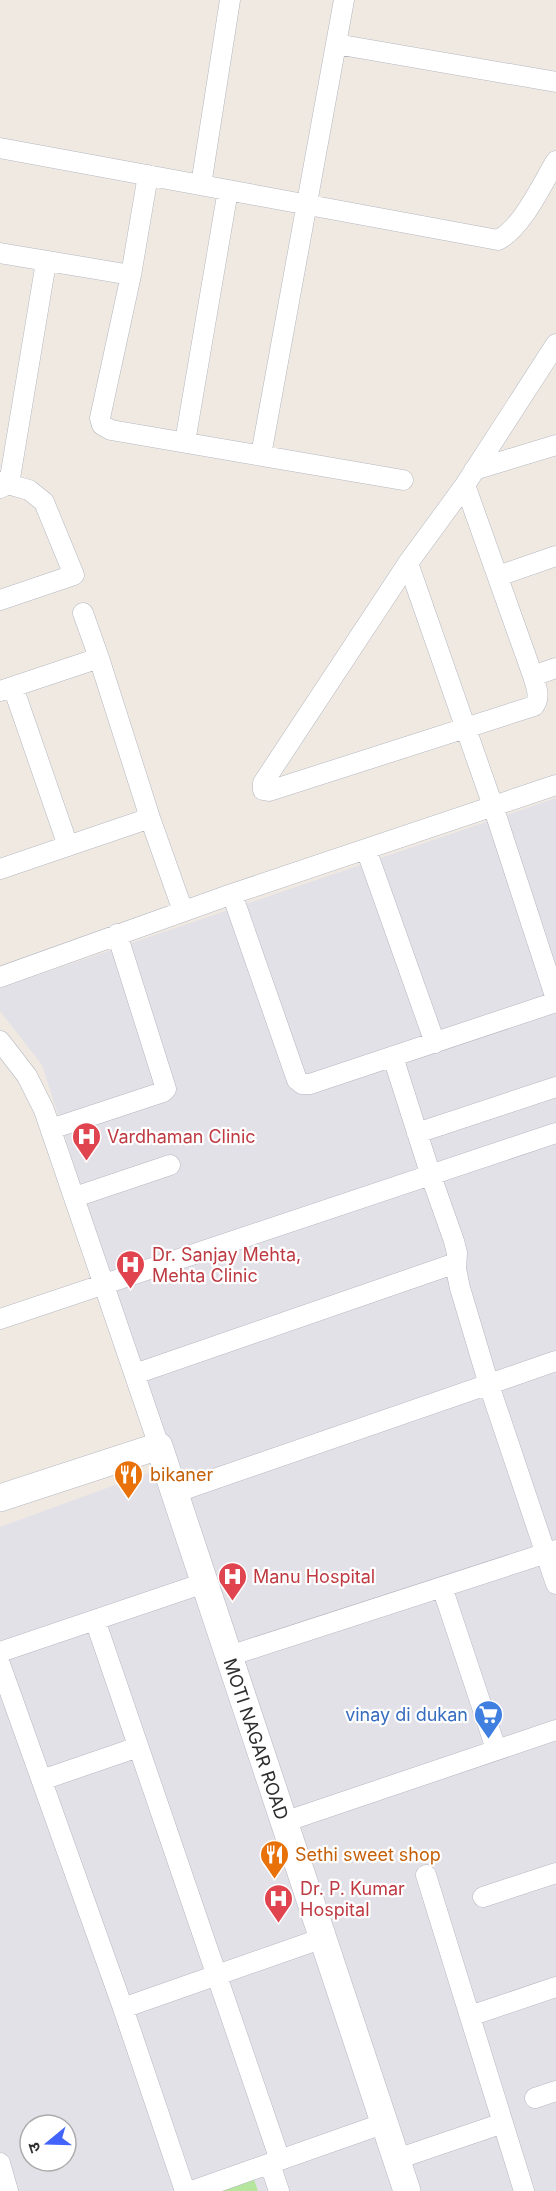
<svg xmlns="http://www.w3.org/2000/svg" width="556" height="2191" font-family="Inter,'Noto Sans Devanagari',sans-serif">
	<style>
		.industrial { fill: #e3e1e8; fill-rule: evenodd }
		.green { fill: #b6e59e }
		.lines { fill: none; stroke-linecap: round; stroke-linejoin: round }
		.street-casing { stroke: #b4b7c1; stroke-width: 21 }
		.secondary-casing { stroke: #b4b7c1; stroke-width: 28 }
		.street { stroke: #fff; stroke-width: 20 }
		.secondary { stroke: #fff; stroke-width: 27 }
		.labels { text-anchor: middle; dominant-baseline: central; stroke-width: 4.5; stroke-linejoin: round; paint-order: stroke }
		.health-label { font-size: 18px; fill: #be3a42; stroke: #fff; text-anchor: start }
		.food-label { font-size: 18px; fill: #c56008; stroke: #fff; text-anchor: start }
		.shop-label { font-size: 18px; fill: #366cbe; stroke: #fff; text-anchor: end }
		.street-label { font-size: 18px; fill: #2e2e2e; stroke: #fff }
	</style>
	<rect width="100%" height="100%" fill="#efe9e1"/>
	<!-- industrial -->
	<path class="industrial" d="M556 798V2191H0V1527L170 1465 42 1065 0 1011V988ZM30 2125H66V2161H30Z"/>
	<!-- green -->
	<path class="green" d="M252 2174 258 2191H212Z"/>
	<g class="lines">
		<defs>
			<path id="street" d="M336 44 556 82
				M0 148 498 240C522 228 542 184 556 161
				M148 175 131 275 100 418 102 425 111 430 403 480
				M201 185 230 0
				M0 253 131 275
				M185 442 228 190
				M261 455 344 0
				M474 470 556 445
				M0 482 29 490 44 502 74 575 0 600
				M465 485 533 676C536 686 541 697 534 706L269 791 263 790V783L408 563 465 485 556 344
				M0 488 9 484 46 262
				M408 563 493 806 556 999
				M498 576 556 556
				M99 658 150 818 183 911
				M533 676 556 668
				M13 687 68 846
				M0 691 99 658 83 613
				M366 849 435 1043
				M0 869 150 818
				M232 894 556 785
				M0 977 232 894 297 1080 302 1084H310L556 1002
				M0 1041 27 1076 44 1110 159 1446
				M393 1057 431 1176 454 1241 457 1253 456 1269 460 1288 489 1385 556 1584
				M51 1129 163 1092 166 1089 117 934
				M417 1133 556 1087
				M75 1197 170 1165
				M0 1319 556 1133
				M135 1374 456 1263
				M174 1493 556 1361
				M442 1587 496 1749
				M95 1620 280 2160
				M0 1652 204 1583
				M229 1656 556 1550
				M0 1664 123 2008 323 1938
				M42 1780 138 1747
				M284 1822 556 1730
				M426 1875 524 2191
				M483 1897 556 1873
				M123 2008 185 2191
				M470 2016 556 1987
				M535 2098 556 2091
				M397 2159 503 2123
				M0 2163 8 2191
				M270 2164 279 2191
				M192 2191 385 2123"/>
			<g id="secondary">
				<path id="s1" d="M0 1498 159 1446 407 2191"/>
			</g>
		</defs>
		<!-- street casing -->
		<use href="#street" class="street-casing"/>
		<!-- secondary casing -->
		<use href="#secondary" class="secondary-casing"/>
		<!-- street -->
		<use href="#street" class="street"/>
		<!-- secondary -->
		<use href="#secondary" class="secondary"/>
	</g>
	<!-- icons -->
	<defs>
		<symbol id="hospital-pin" viewBox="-11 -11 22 30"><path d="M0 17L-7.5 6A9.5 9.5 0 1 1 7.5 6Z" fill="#e0444e" stroke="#fff"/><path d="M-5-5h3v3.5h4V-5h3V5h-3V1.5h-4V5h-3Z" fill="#fff"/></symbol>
		<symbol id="restaurant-pin" viewBox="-11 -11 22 30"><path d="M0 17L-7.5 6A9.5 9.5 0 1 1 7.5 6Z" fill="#e8710a" stroke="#fff"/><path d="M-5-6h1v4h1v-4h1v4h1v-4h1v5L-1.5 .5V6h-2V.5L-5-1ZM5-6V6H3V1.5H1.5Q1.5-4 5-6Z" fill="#fff"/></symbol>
		<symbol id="supermarket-pin" viewBox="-11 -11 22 30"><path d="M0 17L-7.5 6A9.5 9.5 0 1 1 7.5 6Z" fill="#3f7fe0" stroke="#fff"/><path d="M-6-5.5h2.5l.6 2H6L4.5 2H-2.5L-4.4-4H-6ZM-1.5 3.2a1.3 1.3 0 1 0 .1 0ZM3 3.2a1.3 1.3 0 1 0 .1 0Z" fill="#fff"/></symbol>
	</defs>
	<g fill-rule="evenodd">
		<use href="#hospital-pin" x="70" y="1120" width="33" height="45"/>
		<use href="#hospital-pin" x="114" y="1248" width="33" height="45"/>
		<use href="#restaurant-pin" x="112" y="1458" width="33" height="45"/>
		<use href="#hospital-pin" x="216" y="1560" width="33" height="45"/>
		<use href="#supermarket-pin" x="472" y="1698" width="33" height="45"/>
		<use href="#restaurant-pin" x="258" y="1838" width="33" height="45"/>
		<use href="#hospital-pin" x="262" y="1882" width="33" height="45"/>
	</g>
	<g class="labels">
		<!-- health labels -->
		<g class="health-label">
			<text x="107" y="1136">Vardhaman Clinic</text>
			<text x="152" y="1254">Dr. Sanjay Mehta,<tspan x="152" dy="21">Mehta Clinic</tspan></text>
			<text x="253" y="1576">Manu Hospital</text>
			<text x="300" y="1888">Dr. P. Kumar<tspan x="300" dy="21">Hospital</tspan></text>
		</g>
		<!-- food labels -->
		<g class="food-label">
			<text x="150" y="1474">bikaner</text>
			<text x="295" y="1854">Sethi sweet shop</text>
		</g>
		<!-- shop labels -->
		<g class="shop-label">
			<text x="468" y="1714">vinay di dukan</text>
		</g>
		<!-- street labels -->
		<g class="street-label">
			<text stroke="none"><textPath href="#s1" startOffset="476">MOTI NAGAR ROAD</textPath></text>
		</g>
	</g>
	<!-- north arrow -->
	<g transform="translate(48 2143) rotate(251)"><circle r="28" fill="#ffffff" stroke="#ababab" stroke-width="1.5"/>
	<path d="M0-4.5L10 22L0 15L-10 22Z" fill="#4264fb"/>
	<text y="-9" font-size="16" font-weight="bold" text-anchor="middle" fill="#2e2e2e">उ</text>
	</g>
</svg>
